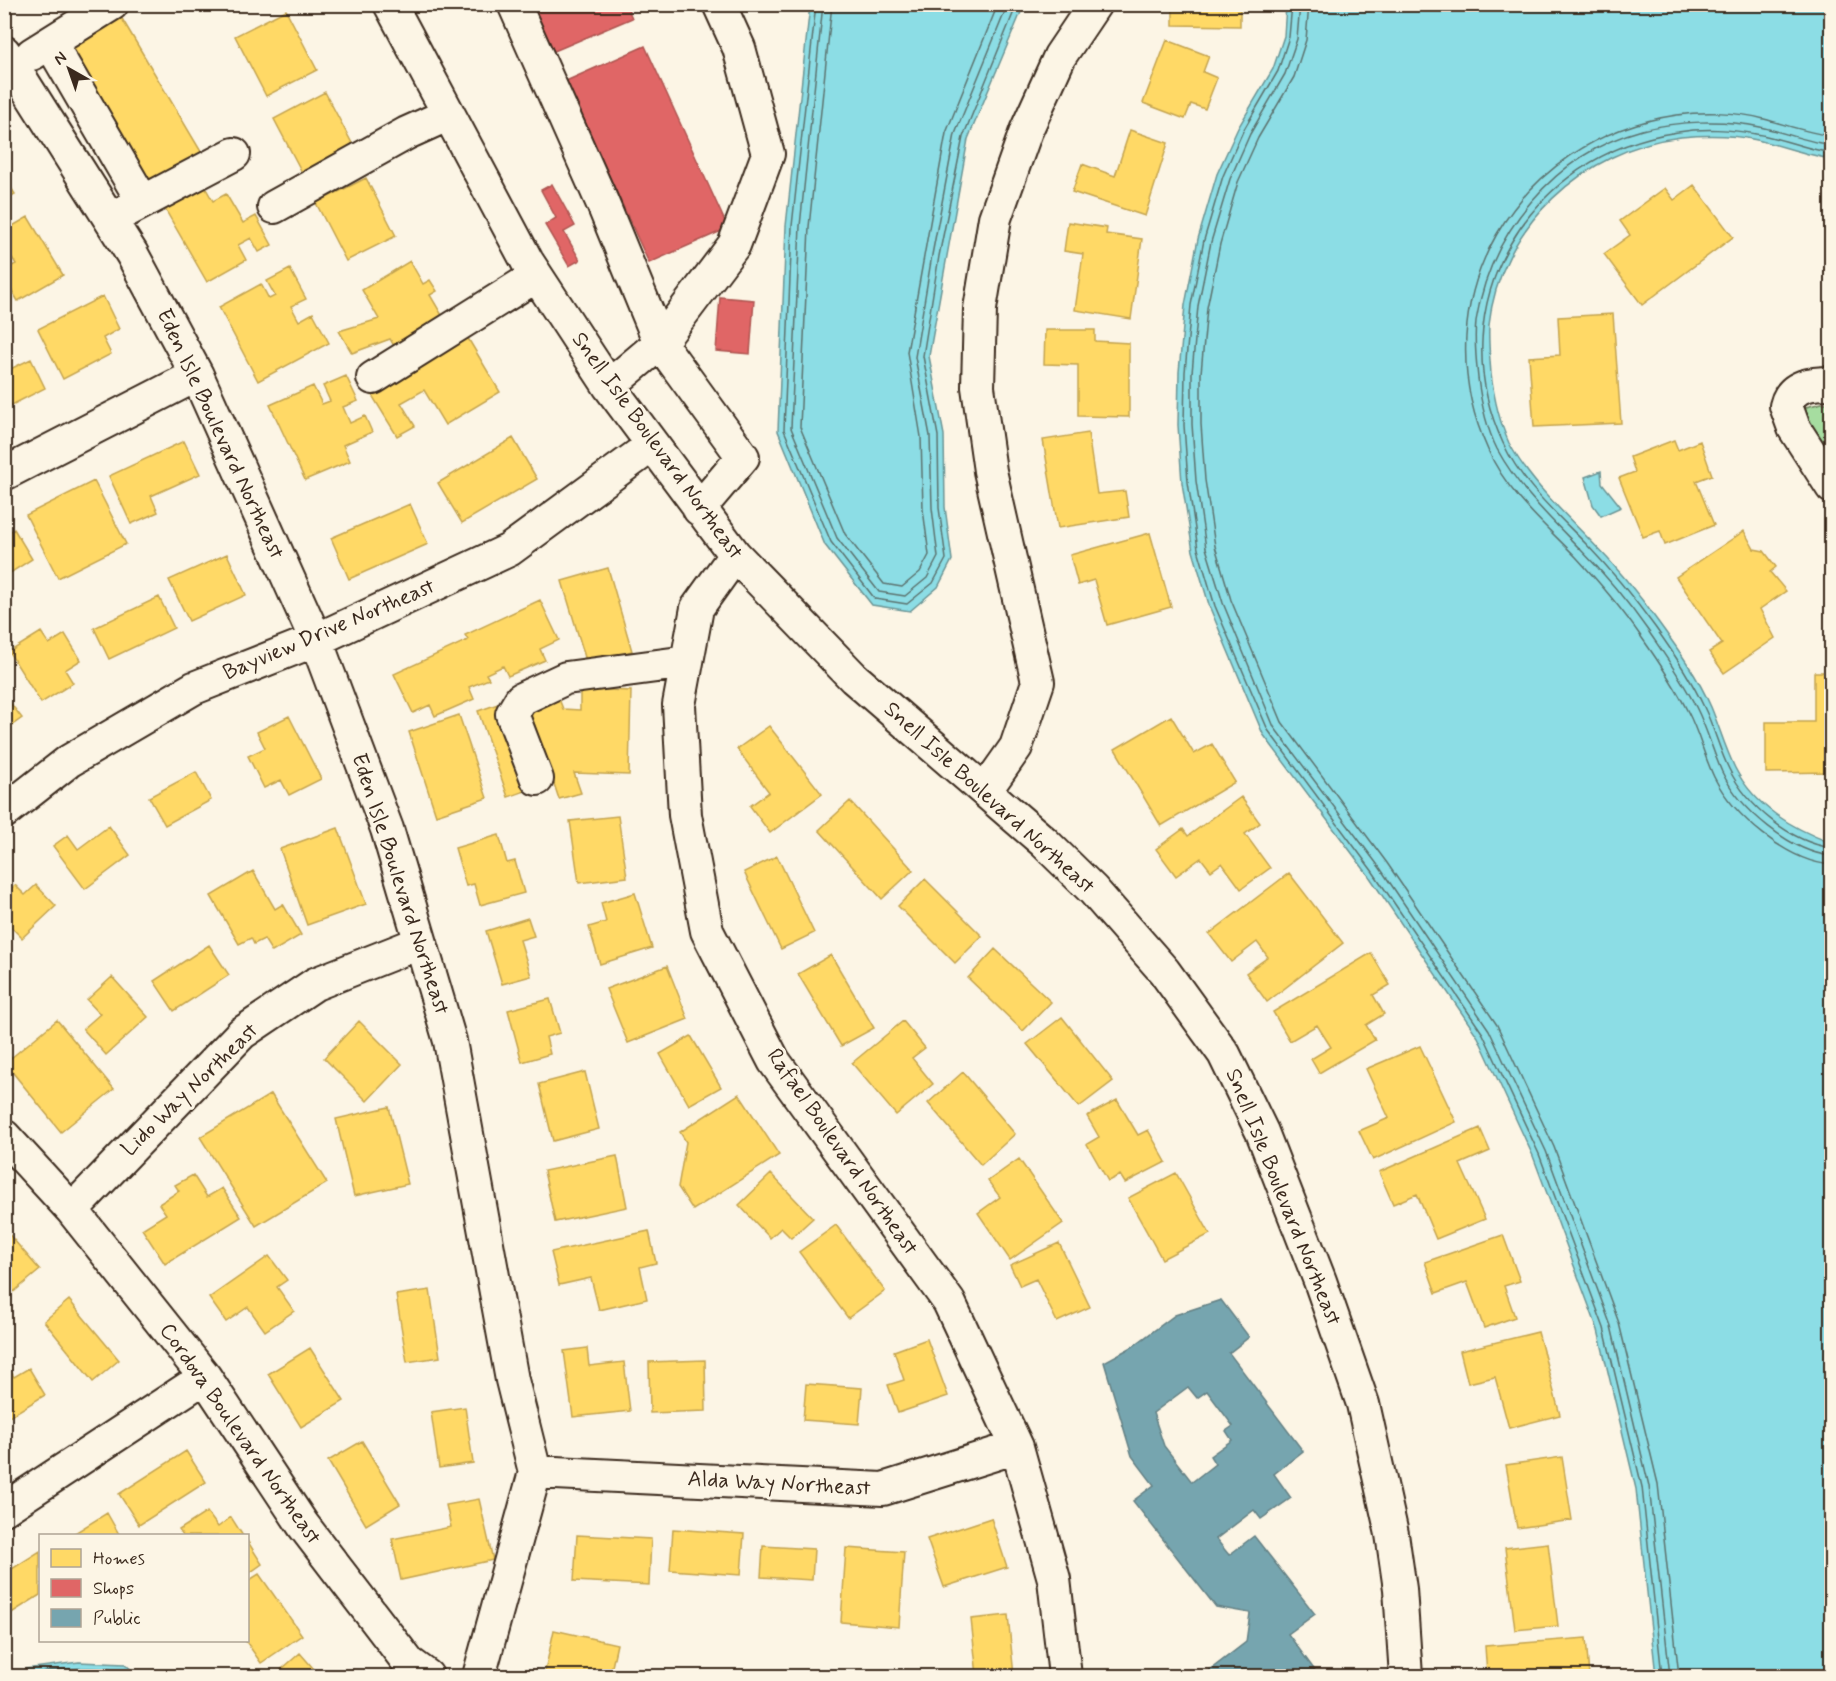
<svg xmlns="http://www.w3.org/2000/svg" width="1836" height="1681" font-family="Mynerve,sans-serif">
	<style>
		.green { fill: #a6dda0; stroke: #70845f; stroke-width: 1.5 }
		.water { fill: #8cdde5; stroke: #6c9595; stroke-width: 1.5 }
		.homes { fill: #ffd966; stroke: #c4a450; stroke-width: 1.5 }
		.shops { fill: #e06666; stroke: #ae5450; stroke-width: 1.5 }
		.public { fill: #76a5af; stroke: #648084; stroke-width: 1.5; fill-rule: evenodd }
		.lines { fill: none; stroke-linecap: round; stroke-linejoin: round }
		.shore { stroke: #5b726e; stroke-width: 1.5 }
		.minor-casing { stroke: #3b2a1e; stroke-width: 36 }
		.minor { stroke: #fcf5e5; stroke-width: 32 }
		.labels { text-anchor: middle; dominant-baseline: central; stroke-width: 6; stroke-linejoin: round; paint-order: stroke }
		.street-label { font-size: 22px; fill: #3b2a1e; stroke: #fcf5e5 }
	</style>
	<rect width="100%" height="100%" fill="#fcf5e5"/>
	<filter id="ink" filterUnits="userSpaceOnUse"><feTurbulence type="fractalNoise" baseFrequency=".0167" numOctaves="2"/><feDisplacementMap in="SourceGraphic" scale="12" xChannelSelector="R" yChannelSelector="G"/><feConvolveMatrix kernelMatrix="1 2 1 2 8 2 1 2 1" color-interpolation-filters="sRGB"/></filter>
	<g filter="url(#ink)">
		<!-- green -->
		<path class="green" d="M1822 403H1831V462L1802 418 1806 407Z"/>
		<!-- water -->
		<path class="water" d="M810 5H1024L968 139 929 356 944 435 945 507 952 560 938 587 910 611 872 605 825 545 778 431 786 226Z
			M1286 5H1831V159C1806 155 1783 146 1757 140 1734 135 1704 135 1681 137 1585 148 1499 227 1489 325 1488 341 1490 359 1491 374 1494 398 1499 421 1509 443 1529 480 1560 509 1589 539 1615 565 1638 593 1659 623 1678 649 1698 677 1711 707 1719 726 1725 748 1735 768 1755 807 1792 828 1831 843V1676H1656L1636 1489 1598 1330 1533 1156 1478 1037 1369 876 1263 734 1210 608 1193 551 1182 483 1178 425 1179 372 1185 305 1198 239 1217 174 1238 128 1273 69 1284 36Z
			M1601 471 1602 483 1621 507 1601 516 1593 505 1585 477Z
			M79 1662 125 1664 138 1676H12L26 1669Z"/>
		<!-- homes -->
		<path class="homes" d="M1173 4H1240V26L1173 25Z
			M286 10 317 70 266 96 235 36Z
			M118 12 203 155 151 186 65 43Z
			M1167 40 1209 56 1203 72 1217 78 1205 109 1191 104 1185 119 1143 103Z
			M325 92 355 149 304 176 274 119Z
			M1130 130 1168 143 1145 216 1072 192 1082 164 1115 176Z
			M4 177 15 194 4 200Z
			M366 178 396 236 346 261 316 203Z
			M1694 185 1733 237 1642 305 1604 254 1630 235 1620 221 1665 188 1674 200Z
			M205 187 213 201 226 194 243 223 256 216 272 245 259 252 251 238 238 245 246 260 207 282 165 209Z
			M28 217 63 275 18 301 4 278V270L16 264 4 245V231Z
			M1068 222 1107 228 1106 234 1142 239 1131 319 1075 310 1083 254 1064 251Z
			M410 261 423 284 430 280 437 291 430 295 443 317 394 346 390 339 352 353 339 331 379 319 362 290Z
			M290 269 306 299 291 306 299 321 313 313 329 343 258 381 219 307 261 284 269 299 275 296 267 281Z
			M103 296 119 329 103 338 111 354 63 379 38 329Z
			M1613 314 1621 423 1534 427 1529 357 1560 355 1558 317Z
			M1045 330H1095V341L1129 343V417L1078 416V365L1044 364Z
			M466 335 500 392 445 425 424 390 401 403 415 426 397 436 370 392Z
			M31 359 45 388 4 409V372Z
			M346 376 358 401 343 407 350 423 365 416 372 432 343 445 350 461 305 480 270 405 313 386 322 404 330 401 323 386Z
			M1088 433 1097 494 1125 491 1129 517 1058 528 1043 440Z
			M513 438 537 479 462 523 438 483Z
			M1674 440 1678 450 1700 441 1712 475 1696 481 1714 525 1665 545 1660 531 1643 537 1619 478 1635 472 1630 457Z
			M184 441 200 474 151 496 158 512 131 524 109 476Z
			M94 481 126 544 58 578 26 515Z
			M410 504 428 544 349 579 331 538Z
			M14 529 32 559 4 577V535Z
			M1744 531 1754 549 1764 551 1776 567 1770 572 1786 591 1760 609 1775 638 1724 673 1709 652 1722 644 1676 577Z
			M1150 533 1171 607 1107 625 1094 580 1078 585 1070 555Z
			M227 554 246 595 189 621 169 580Z
			M608 568 632 651 587 664 562 581Z
			M159 597 174 628 109 659 94 628Z
			M540 600 559 640 540 649 545 660 508 676 503 666 486 674 489 679 469 687 474 699 435 716 430 705 413 713 394 674 468 640 465 635Z
			M41 632 49 644 65 634 81 660 65 670 73 683 41 703 9 652Z
			M1814 672H1832V772L1766 773V722H1814Z
			M580 689 631 691 629 775 574 773 581 793 559 799 529 708 559 699 563 709 580 710Z
			M4 695 22 718 4 731Z
			M498 704 528 790 508 797 478 711Z
			M459 715 487 798 436 815 409 732Z
			M289 716 321 779 289 795 281 780 264 788 248 756 265 748 257 732Z
			M1171 716 1194 754 1212 744 1235 782 1161 826 1115 749Z
			M769 726 822 794 770 833 750 806 769 792 737 749Z
			M196 772 211 800 165 825 149 797Z
			M1241 797 1260 823 1245 834 1270 868 1241 889 1222 863 1211 871 1201 858 1176 876 1156 849 1183 829 1188 836Z
			M850 801 913 870 882 899 819 830Z
			M618 816 627 877 579 883 570 821Z
			M109 826 130 855 85 889 53 846 68 835 78 849Z
			M338 828 366 904 307 925 280 849Z
			M499 835 507 863 515 861 524 893 480 905 474 884 466 886 455 848Z
			M777 856 814 933 781 949 744 872Z
			M253 871 275 909 283 904 301 935 272 952 264 939 254 944 251 938 239 944 211 896Z
			M1289 873 1343 943 1267 1002 1246 973 1268 957 1257 942 1231 962 1209 934Z
			M925 879 982 936 955 963 898 906Z
			M15 885 25 895 36 885 56 906 22 938 4 920V895Z
			M635 893 652 948 600 964 589 927 606 922 601 903Z
			M528 918 534 936 520 940 531 976 502 984 486 931Z
			M209 945 229 975 174 1011 154 981Z
			M995 949 1051 1002 1023 1031 968 978Z
			M1371 953 1390 985 1373 995 1384 1014 1366 1025 1375 1040 1319 1073 1311 1059 1331 1047 1317 1025 1290 1041 1273 1012Z
			M831 955 874 1028 841 1046 798 974Z
			M667 966 688 1019 628 1043 606 989Z
			M112 977 148 1017 106 1055 83 1029 100 1014 87 1000Z
			M550 999 560 1033 546 1037 550 1054 522 1062 508 1010Z
			M1062 1017 1113 1081 1079 1107 1027 1044Z
			M57 1020 114 1089 61 1132 5 1063Z
			M359 1021 402 1064 367 1101 324 1058Z
			M903 1021 925 1048 912 1058 933 1084 896 1115 852 1063Z
			M691 1036 721 1087 689 1105 660 1054Z
			M1420 1046 1456 1122 1373 1160 1359 1131 1389 1118 1366 1069Z
			M585 1072 599 1129 553 1141 539 1084Z
			M963 1072 1015 1134 981 1165 928 1103Z
			M271 1094 327 1183 256 1226 200 1137Z
			M739 1094 779 1155 693 1210 678 1187 686 1142 680 1132Z
			M1117 1100 1138 1135 1148 1130 1166 1162 1125 1183 1120 1175 1108 1181 1087 1144 1099 1137 1087 1116Z
			M389 1107 408 1184 354 1196 336 1119Z
			M1480 1128 1490 1151 1460 1164 1485 1219 1436 1239 1417 1194 1393 1204 1379 1172Z
			M617 1156 627 1207 555 1222 544 1171Z
			M1019 1159 1063 1223 1010 1260 978 1213 1000 1197 988 1181Z
			M1176 1173 1210 1234 1162 1259 1128 1198Z
			M771 1174 813 1218 791 1238 781 1228 770 1238 739 1205Z
			M193 1175 207 1197 222 1188 241 1217 165 1264 142 1229 166 1214 159 1204 179 1191 175 1185Z
			M836 1225 885 1291 848 1318 799 1252Z
			M6 1231 40 1270 4 1300V1232Z
			M649 1231 656 1263 640 1267 647 1299 599 1310 591 1278 559 1285 551 1252Z
			M1503 1235 1520 1281 1504 1286 1515 1317 1484 1328 1467 1282 1436 1293 1425 1262Z
			M1059 1243 1090 1307 1057 1322 1036 1279 1020 1286 1010 1265Z
			M269 1256 287 1280 277 1287 294 1311 265 1331 248 1307 226 1322 209 1298Z
			M430 1290 440 1357 407 1362 396 1295Z
			M69 1300 119 1360 93 1382 44 1321Z
			M1538 1332 1560 1415 1509 1428 1495 1377 1468 1383 1460 1351Z
			M927 1339 948 1396 898 1413 888 1385 904 1380 894 1351Z
			M310 1348 344 1401 301 1427 268 1374Z
			M587 1348 589 1366 624 1362 630 1411 573 1417 564 1351Z
			M705 1360 706 1411 650 1413 649 1362Z
			M6 1363 14 1377 29 1368 45 1395 4 1420Z
			M806 1384 862 1388 859 1424 803 1420Z
			M465 1407 473 1463 439 1468 431 1412Z
			M362 1441 400 1504 366 1525 328 1461Z
			M186 1451 206 1482 139 1525 119 1494Z
			M1562 1457 1572 1520 1517 1528 1506 1465Z
			M479 1499 493 1560 401 1580 392 1539 451 1527 446 1505Z
			M207 1512 218 1527 231 1517 243 1536H183L179 1530Z
			M107 1513 120 1536H70Z
			M991 1518 1007 1567 944 1587 927 1539Z
			M673 1529 744 1534 741 1575 670 1570Z
			M577 1535 651 1539 649 1585 574 1581Z
			M248 1542 262 1564 248 1574Z
			M1548 1543 1558 1626 1515 1630 1505 1548Z
			M763 1546 814 1549 812 1580 761 1577Z
			M846 1548 904 1552 899 1627 841 1622Z
			M40 1551V1595L10 1614 4 1606V1574Z
			M259 1574 302 1635 261 1663 245 1640 248 1581Z
			M1008 1615 1014 1676H977L971 1619Z
			M554 1630 617 1644 610 1676H544Z
			M1586 1638 1589 1676 1627 1673V1676H1487L1485 1646Z
			M300 1653 320 1676H274Z
			M629 1670 664 1676H628Z"/>
		<!-- shops -->
		<path class="shops" d="M532 4H626L632 18 552 52Z
			M645 46 728 228 649 263 566 81Z
			M552 184 575 226 564 232 580 260 569 266 545 225 556 218 541 190Z
			M720 297 754 300 750 354 716 351Z"/>
		<!-- public -->
		<path class="public" d="M1221 1300 1249 1337 1229 1353 1303 1451 1274 1474 1291 1498 1261 1519 1254 1510 1216 1539 1229 1555 1254 1536 1315 1614 1288 1634 1319 1676H1202L1246 1642 1250 1613 1216 1607 1133 1501 1154 1485 1132 1456 1104 1362 1132 1347 1175 1315ZM1188 1387 1197 1398 1207 1391 1233 1426 1226 1431 1232 1440 1210 1456 1215 1464 1192 1482 1164 1446 1153 1413Z"/>
		<g class="lines">
			<!-- shore -->
			<path class="shore" d="M816 4 792 226 784 430 831 542 875 599 907 604 933 583 946 559 939 508 938 436 923 356 939 256 963 137 1017 4
				M823 4 800 226 791 428 837 538 879 592 905 596 927 578 938 557 932 508 930 436 915 357 932 255 955 134 1008 4
				M832 4 809 227 800 427 845 534 884 584 902 587 920 572 929 555 923 509 921 437 907 352 946 133 998 4
				M1292 4 1289 37 1278 71 1243 131 1223 176 1204 240 1191 305 1185 372 1184 425 1188 482 1198 549 1215 606 1268 730 1373 872 1483 1034 1539 1154 1604 1328 1642 1487 1662 1676
				M1300 4 1297 39 1285 74 1250 134 1230 179 1211 242 1198 306 1192 373V424L1196 481 1206 548 1223 603 1274 727 1380 868 1489 1030 1546 1151 1611 1326 1649 1486 1670 1676
				M1309 4 1306 40 1294 77 1258 138 1238 182 1220 244 1207 308 1201 373V424L1205 480 1215 546 1231 600 1282 722 1387 863 1497 1025 1554 1147 1619 1323 1658 1484 1679 1676
				M1832 136C1808 133 1787 125 1764 119 1739 112 1703 111 1677 115 1517 138 1419 299 1488 450 1507 493 1544 524 1576 557 1600 583 1622 609 1642 638 1659 662 1675 686 1688 712 1699 733 1704 756 1714 777 1733 815 1787 862 1832 865
				M1832 145C1807 142 1784 132 1760 127 1724 119 1677 121 1642 130 1554 154 1490 233 1476 321 1474 340 1476 360 1478 378 1481 403 1486 427 1497 449 1518 488 1550 518 1580 549 1606 575 1628 602 1649 632 1666 657 1684 682 1697 709 1707 729 1713 752 1722 772 1740 809 1790 852 1832 856
				M1832 153C1805 149 1782 138 1756 134 1732 129 1702 128 1678 132 1530 153 1438 304 1503 443 1522 484 1557 514 1587 545 1612 571 1634 598 1655 627 1673 652 1691 679 1704 707 1714 727 1719 749 1729 769 1747 806 1790 842 1832 848
				M25 1676C46 1669 114 1663 129 1676"/>
			<defs>
				<path id="minor" d="M390 4 527 261 609 386 735 555 854 678 1044 842 1093 890 1164 971 1224 1054 1262 1132 1320 1281 1363 1404 1392 1534 1400 1589 1406 1676
					M514 4 602 202 660 343 743 457 699 509
					M51 44 143 202
					M4 52 132 254 197 375 316 640 387 829 450 1041 512 1380 535 1472 479 1676
					M32 54 112 4
					M274 207 407 133 447 115
					M124 212 234 154
					M373 378 536 276
					M1832 383C1813 383 1791 384 1786 406L1794 428 1832 487
					M609 386 660 343 734 245 768 154 739 48 719 4
					M4 474 197 375
					M735 555 697 608 679 705 685 815 707 931 774 1061 949 1302 1017 1447 1054 1579 1065 1676
					M537 779 512 714 521 699 566 678 687 662
					M985 791 1016 747 1038 682 990 471 978 387 980 309 995 218 1026 131 1060 56 1095 4
					M4 812 69 761 194 688 316 640 509 550 651 446
					M4 1136 72 1210 205 1377 303 1525 408 1662 427 1676
					M72 1210 242 1033 315 984 419 943
					M535 1472 883 1489 1017 1447
					M4 1509 205 1377"/>
			</defs>
			<!-- minor casing -->
			<use href="#minor" class="minor-casing"/>
			<!-- minor -->
			<use href="#minor" class="minor"/>
		</g>
	</g>
	<g class="labels">
		<!-- street labels -->
		<g class="street-label">
			<text transform="translate(220 434) rotate(65)">Eden Isle Boulevard Northeast</text>
			<text transform="translate(657 446) rotate(54)">Snell Isle Boulevard Northeast</text>
			<text transform="translate(329 630) rotate(-23)">Bayview Drive Northeast</text>
			<text transform="translate(989 798) rotate(42)">Snell Isle Boulevard Northeast</text>
			<text transform="translate(400 884) rotate(72)">Eden Isle Boulevard Northeast</text>
			<text transform="translate(190 1090) rotate(-44)">Lido Way Northeast</text>
			<text transform="translate(842 1152) rotate(55)">Rafael Boulevard Northeast</text>
			<text transform="translate(1283 1197) rotate(68)">Snell Isle Boulevard Northeast</text>
			<text transform="translate(240 1434) rotate(55)">Cordova Boulevard Northeast</text>
			<text transform="translate(779 1484) rotate(3)">Alda Way Northeast</text>
		</g>
	</g>
	<!-- margin -->
	<rect width="1836" height="1681" fill="none" stroke="#fcf5e5" stroke-width="24"/>
	<rect x="12" y="12" width="1812" height="1657" fill="none" stroke="#3b2a1e" stroke-width="2" filter="url(#ink)"/>
	<!-- legend -->
	<rect x="39" y="1534" width="210" height="108" fill="#fcf5e5" stroke="#afa495" stroke-width="1.5"/>
	<rect x="51" y="1549" width="30" height="18" fill="#ffd966" stroke="#afa495" stroke-width="1.5"/>
	<text x="93" y="1564" font-size="18" fill="#3b2a1e">Homes</text>
	<rect x="51" y="1579" width="30" height="18" fill="#e06666" stroke="#afa495" stroke-width="1.5"/>
	<text x="93" y="1594" font-size="18" fill="#3b2a1e">Shops</text>
	<rect x="51" y="1609" width="30" height="18" fill="#76a5af" stroke="#afa495" stroke-width="1.5"/>
	<text x="93" y="1624" font-size="18" fill="#3b2a1e">Public</text>
	<!-- north arrow -->
	<g transform="translate(69 69) rotate(320)" stroke="#fcf5e5" stroke-width="4.5" paint-order="stroke">
	<path d="M0-4.5L10 22L0 15L-10 22Z" fill="#3b2a1e"/>
	<text y="-9" font-size="16" font-weight="bold" text-anchor="middle" fill="#3b2a1e">N</text>
	</g>
</svg>
